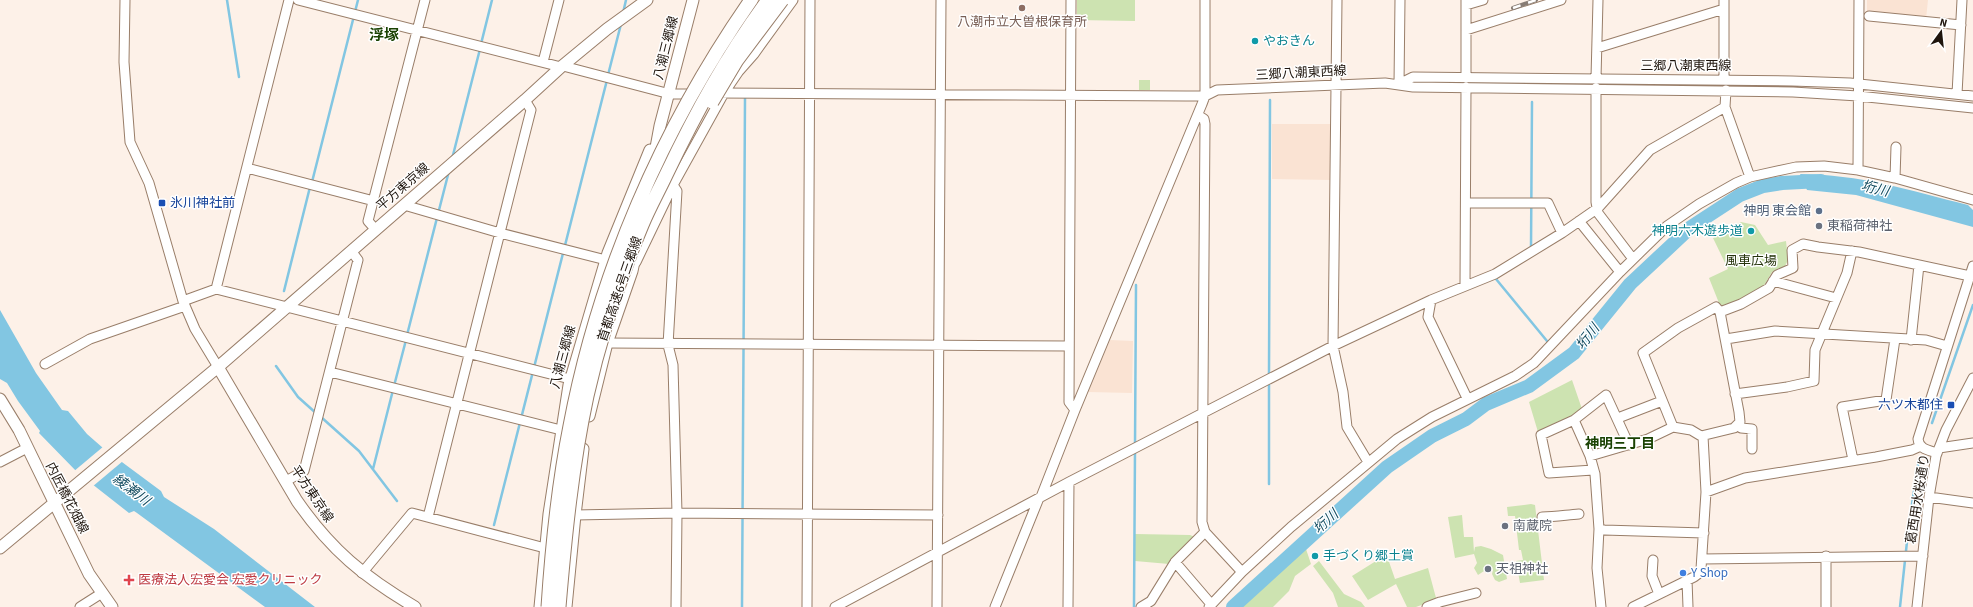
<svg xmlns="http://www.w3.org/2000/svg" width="1973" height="607" font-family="'Source Sans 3','Noto Sans JP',sans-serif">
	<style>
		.built { fill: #fae3d3 }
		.green { fill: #cde3b1 }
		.water { fill: #82c6e2 }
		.pier { fill: #fdf1e8 }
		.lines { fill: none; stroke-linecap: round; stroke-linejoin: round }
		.stream { stroke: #82c6e2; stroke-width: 2.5 }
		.river { stroke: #82c6e2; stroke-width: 14 }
		.minor-casing { stroke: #997e69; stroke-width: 11 }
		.major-casing { stroke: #997e69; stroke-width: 13 }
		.minor { stroke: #fff; stroke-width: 9 }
		.major { stroke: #fff; stroke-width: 11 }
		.rail-casing { stroke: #877c74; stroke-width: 4 }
		.rail { stroke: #fff; stroke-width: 2.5; stroke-dasharray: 8; stroke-linecap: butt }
		.highway-bridge-casing { stroke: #997e69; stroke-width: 15; stroke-linecap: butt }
		.highway-bridge { stroke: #fff; stroke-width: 13 }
		.education-dot { fill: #8d6e63; stroke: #fff; stroke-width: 1.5 }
		.culture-dot { fill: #0f9aa8; stroke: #fff; stroke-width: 1.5 }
		.transit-dot { fill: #1a4fb4; stroke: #fff; stroke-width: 1.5 }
		.service-dot { fill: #5c6f8a; stroke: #fff; stroke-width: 1.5 }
		.worship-dot { fill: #6b7280; stroke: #fff; stroke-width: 1.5 }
		.shop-dot { fill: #3f7fe0; stroke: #fff; stroke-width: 1.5 }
		.health-dot { fill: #e0444e; stroke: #fff; stroke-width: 1.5 }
		.labels { text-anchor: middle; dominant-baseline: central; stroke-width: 3; stroke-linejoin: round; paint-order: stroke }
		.education-label { font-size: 13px; fill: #785e54; stroke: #fff }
		.culture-label { font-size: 13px; fill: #0d838f; stroke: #fff; text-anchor: start }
		.street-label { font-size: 13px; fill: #1f150d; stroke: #fff }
		.transit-label { font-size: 13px; fill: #164399; stroke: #fff; text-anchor: start }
		.service-label { font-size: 13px; fill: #4e5e75; stroke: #fff; text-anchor: end }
		.worship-label { font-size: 13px; fill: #5b616d; stroke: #fff; text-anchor: start }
		.park-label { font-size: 13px; fill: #26350c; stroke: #fff }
		.shop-label { font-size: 13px; fill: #366cbe; stroke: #fff; text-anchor: start }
		.health-label { font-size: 13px; fill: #be3a42; stroke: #fff; text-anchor: start }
		.water-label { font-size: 14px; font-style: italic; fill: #134c60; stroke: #fff }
		.neighbourhood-label { font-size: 14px; font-weight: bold; fill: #1a4203; stroke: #fff }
		.quarter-label { font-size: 15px; font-weight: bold; fill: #1a4203; stroke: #fff }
	</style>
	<rect width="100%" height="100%" fill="#fdf1e8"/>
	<!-- built -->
	<path class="built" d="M1867 0H1928L1926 19 1867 12Z
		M1272 124H1331V180L1272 179Z
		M1110 340 1133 341 1132 393 1088 392Z"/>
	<!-- green -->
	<path class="green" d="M1077 0H1135V21L1077 20Z
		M1139 80H1150V90H1139Z
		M1741 222 1755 225 1768 245 1786 241 1788 260 1785 266 1772 272 1763 287 1724 307 1719 303 1709 278 1728 269 1713 238Z
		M1572 380 1582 409 1569 418 1538 432 1529 402Z
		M1531 504 1535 505 1544 580 1520 583 1516 561 1523 560 1521 550H1519L1515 516H1508L1507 507Z
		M1462 515 1464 537H1473L1474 552 1475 547 1481 546 1491 549 1503 555 1507 579 1499 582 1495 580 1492 574 1493 570 1490 567 1478 575 1474 568 1477 563 1474 554 1455 558 1448 517Z
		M1135 534 1190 535 1195 537 1169 564 1135 561Z
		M1306 549 1311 564 1295 576 1289 591 1273 607H1241Z
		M1384 556H1387L1395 579 1428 568 1436 598 1435 600 1416 607H1407L1396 584 1368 600 1352 576Z
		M1319 561 1344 594 1361 602 1365 607H1338L1333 593 1313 566Z"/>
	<!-- water -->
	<path class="water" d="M1800 174C1858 174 1912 191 1968 205L1973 210V227L1856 195 1807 190Z
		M0 310 36 373 62 410 68 411 87 434 103 448 161 491 164 497 214 529 315 607H265L137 513 134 511 129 513 78 473 39 433 40 431 18 401 7 383 0 379Z"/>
	<!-- pier -->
	<path class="pier" d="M104 446 123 461 92 487 73 472Z"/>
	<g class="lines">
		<!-- stream -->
		<path class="stream" d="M227 0 239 77
			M623 13 626 0
			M481 44 492 0
			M608 75 621 24
			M452 159 480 49
			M312 182 358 0
			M1531 248 1532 102
			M1496 279 1547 341
			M284 291 310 187
			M407 335 449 171
			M276 366 298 397 317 414
			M1269 376 1270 100
			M394 386 406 340
			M321 417 359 451 397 501
			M1932 423 1973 305
			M1135 445 1136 285
			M373 469 393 390
			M1269 484V383
			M494 525 607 80
			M742 607 745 98
			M1134 607 1135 450
			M1900 607 1909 523 1919 459"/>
		<!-- river -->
		<path class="river" d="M1233 607 1387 467 1432 436 1466 419 1486 404 1529 386 1574 353 1630 284 1691 227 1740 195 1763 186 1782 183 1821 181"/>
		<defs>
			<path id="minor" d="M125 0 124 62 130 142 149 183 183 301 195 329 218 367
				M298 0 561 67
				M1071 0 1069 402 1075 410
				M1337 0 1333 346 1343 392 1347 427 1368 462
				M1466 5 1483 0
				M1869 16 1961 25
				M1466 30 1561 0
				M1597 48 1724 9
				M543 62 559 0
				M563 66 670 94H696
				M1466 78V0
				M1596 78 1598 0
				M1724 79V0
				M1399 84 1413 77 1792 81 1850 83 1973 96
				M1399 84 1400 0
				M1596 88V202L1598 213 1633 259
				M1726 90 1725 107 1750 177
				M713 93 1186 96H1205L1217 90 1385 83 1413 87 1793 92 1858 96 1973 108
				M1957 94 1962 0
				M1198 115 1204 119 1205 124 1202 522 1205 532 1242 572
				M247 168 374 201
				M1858 170 1859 0
				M1895 178 1896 147
				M673 185 677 191 668 345 673 365 677 513 676 607
				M1466 203H1548L1562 233
				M404 205 500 233 606 260
				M1579 221 1620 272
				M376 230 368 221 425 0
				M636 262 673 185 724 93 739 71 754 54 793 0
				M1773 281 1836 298
				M1465 285 1466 87
				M216 289 289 0
				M1431 300 1428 317 1467 398
				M183 301 216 289 570 379
				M1726 339 1775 331 1926 340 1947 346
				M1911 340 1919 265
				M607 343 1069 346
				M45 364 90 339 185 306
				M330 372 561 430
				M1735 394 1787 387 1814 381 1815 350 1847 273 1852 251
				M1618 418 1662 401
				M1574 420 1590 456 1595 474 1599 529 1604 530 1704 533
				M1737 425 1741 428 1752 429V449
				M1673 427 1643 353 1678 328 1716 307 1720 312
				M1939 448 1973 443
				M1937 453C1928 450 1919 449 1918 439L1973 266
				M1590 456 1648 439 1673 427 1691 430 1701 436 1734 428 1740 422 1739 412 1720 312 1741 304 1769 288 1777 275 1793 268 1792 250 1803 244 1818 247 1859 252 1970 276
				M1853 460 1842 407 1886 400 1895 339
				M0 462 27 448
				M1593 470 1549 473 1541 435 1574 420 1606 395 1629 445
				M286 481 304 471 358 260 352 252
				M1706 492 1745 478 1876 457 1912 450 1921 446
				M1041 497 1075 410 1202 104 1205 96V0
				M1929 497 1973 503
				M575 515 677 513 938 515
				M428 517 531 110 525 100
				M1542 517C1555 517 1566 515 1579 514
				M1599 529 1597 568 1601 607
				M1826 556V607
				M1702 559 1923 556
				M1653 560 1652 576 1659 594
				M1175 562 1211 604
				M362 573 412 513 545 548
				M1687 580 1688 607
				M80 607 102 593
				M807 607 810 0
				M835 607 1069 482 1333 346 1431 300 1495 274 1562 233 1598 208 1650 150 1725 107
				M937 607 941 0
				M995 607 1039 498
				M1068 607 1069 482
				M1141 607 1151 601 1175 562 1205 532
				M1209 607 1242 572 1291 527 1397 439 1432 417 1515 376 1534 363 1620 272 1667 226 1699 204 1736 183 1750 177 1796 167 1824 166 1858 170 1895 178 1973 200
				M1427 607 1440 602 1476 593
				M1633 607 1694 577 1698 574 1701 569 1706 492 1703 436
				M1917 607 1929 497 1936 456 1946 430 1973 378"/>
			<path id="major" d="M653 164 660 126 693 0
				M218 367 297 501C331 550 364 577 415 607
				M0 399 19 430 89 574 112 607
				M589 416 607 343 632 271 636 252
				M0 548 218 367 525 100 561 67 607 29 647 0
				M540 607 549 514 569 385 608 253 650 150
				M566 607 575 515 583 449"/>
		</defs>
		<!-- minor casing -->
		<use href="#minor" class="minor-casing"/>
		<!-- major casing -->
		<use href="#major" class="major-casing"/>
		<!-- minor -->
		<use href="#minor" class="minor"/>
		<!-- major -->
		<use href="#major" class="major"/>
		<defs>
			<path id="rail" d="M1513 8 1536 0"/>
		</defs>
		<!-- rail casing -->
		<use href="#rail" class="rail-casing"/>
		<!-- rail -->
		<use href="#rail" class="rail"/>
		<defs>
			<path id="highway-bridge" d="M712 102 737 60 782 0
				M548 607C552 546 558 486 570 426 599 273 662 128 751 0
				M559 607C565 536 572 466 587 396 600 338 619 280 642 225 649 208 658 192 666 175 696 112 726 57 768 0"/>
		</defs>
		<!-- highway-bridge casing -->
		<use href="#highway-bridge" class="highway-bridge-casing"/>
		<!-- highway-bridge -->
		<use href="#highway-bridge" class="highway-bridge"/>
	</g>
	<!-- markers -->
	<circle class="education-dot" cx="1022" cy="8" r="4"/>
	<g class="culture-dot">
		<circle cx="1255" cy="41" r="4"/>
		<circle cx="1751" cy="231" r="4"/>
		<circle cx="1315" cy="556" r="4"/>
	</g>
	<g class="transit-dot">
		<rect x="158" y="199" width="8" height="8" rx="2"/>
		<rect x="1947" y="401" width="8" height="8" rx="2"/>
	</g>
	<circle class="service-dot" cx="1819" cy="211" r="4"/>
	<g class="worship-dot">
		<circle cx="1819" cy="226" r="4"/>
		<circle cx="1505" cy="526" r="4"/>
		<circle cx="1488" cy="569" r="4"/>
	</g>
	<circle class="shop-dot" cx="1683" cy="573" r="4"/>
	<path class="health-dot" d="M127 574h4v4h4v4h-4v4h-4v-4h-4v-4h4z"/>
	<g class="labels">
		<!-- education labels -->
		<g class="education-label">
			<text x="1022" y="22">八潮市立大曽根保育所</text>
		</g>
		<!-- culture labels -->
		<g class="culture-label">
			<text x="1263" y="41">やおきん</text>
			<text x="1743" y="231" text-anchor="end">神明六木遊歩道</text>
			<text x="1323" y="556">手づくり郷土賞</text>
		</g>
		<!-- street labels -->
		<g class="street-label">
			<text transform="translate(666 48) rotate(-76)">八潮三郷線</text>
			<text x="1686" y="66">三郷八潮東西線</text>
			<text transform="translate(1301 73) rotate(-3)">三郷八潮東西線</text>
			<text transform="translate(403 187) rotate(-41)">平方東京線</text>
			<text transform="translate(620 289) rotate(-71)">首都高速6号三郷線</text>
			<text transform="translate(563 357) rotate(-75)">八潮三郷線</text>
			<text transform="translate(312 494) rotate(56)">平方東京線</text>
			<text transform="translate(67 498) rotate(63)">内匠橋花畑線</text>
			<text transform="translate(1918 499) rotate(-81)">葛西用水桜通り</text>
		</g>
		<!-- transit labels -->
		<g class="transit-label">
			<text x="170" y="203">氷川神社前</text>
			<text x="1943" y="405" text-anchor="end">六ツ木都住</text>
		</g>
		<!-- service labels -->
		<g class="service-label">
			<text x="1811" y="211">神明 東会館</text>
		</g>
		<!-- worship labels -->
		<g class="worship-label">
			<text x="1827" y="226">東稲荷神社</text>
			<text x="1513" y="526">南蔵院</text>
			<text x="1496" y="569">天祖神社</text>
		</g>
		<!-- park labels -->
		<g class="park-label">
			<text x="1751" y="261">風車広場</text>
		</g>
		<!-- shop labels -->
		<g class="shop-label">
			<text x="1691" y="573">Y Shop</text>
		</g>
		<!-- health labels -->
		<g class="health-label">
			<text x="138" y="580">医療法人宏愛会 宏愛クリニック</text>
		</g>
		<!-- water labels -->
		<g class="water-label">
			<text transform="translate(1875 189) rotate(13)">垳川</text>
			<text transform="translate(1588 337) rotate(-51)">垳川</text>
			<text transform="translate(131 490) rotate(37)">綾瀬川</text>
			<text transform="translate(1326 522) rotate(-42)">垳川</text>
		</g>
		<!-- neighbourhood labels -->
		<g class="neighbourhood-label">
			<text x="1620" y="444">神明三丁目</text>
		</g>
		<!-- quarter labels -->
		<g class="quarter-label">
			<text x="384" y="35">浮塚</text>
		</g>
	</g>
	<!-- north arrow -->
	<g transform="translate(1941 32) rotate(15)" stroke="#ffffff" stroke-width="3" paint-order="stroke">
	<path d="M0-3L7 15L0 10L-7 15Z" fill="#1f150d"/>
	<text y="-6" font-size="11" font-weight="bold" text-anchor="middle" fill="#1f150d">N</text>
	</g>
</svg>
